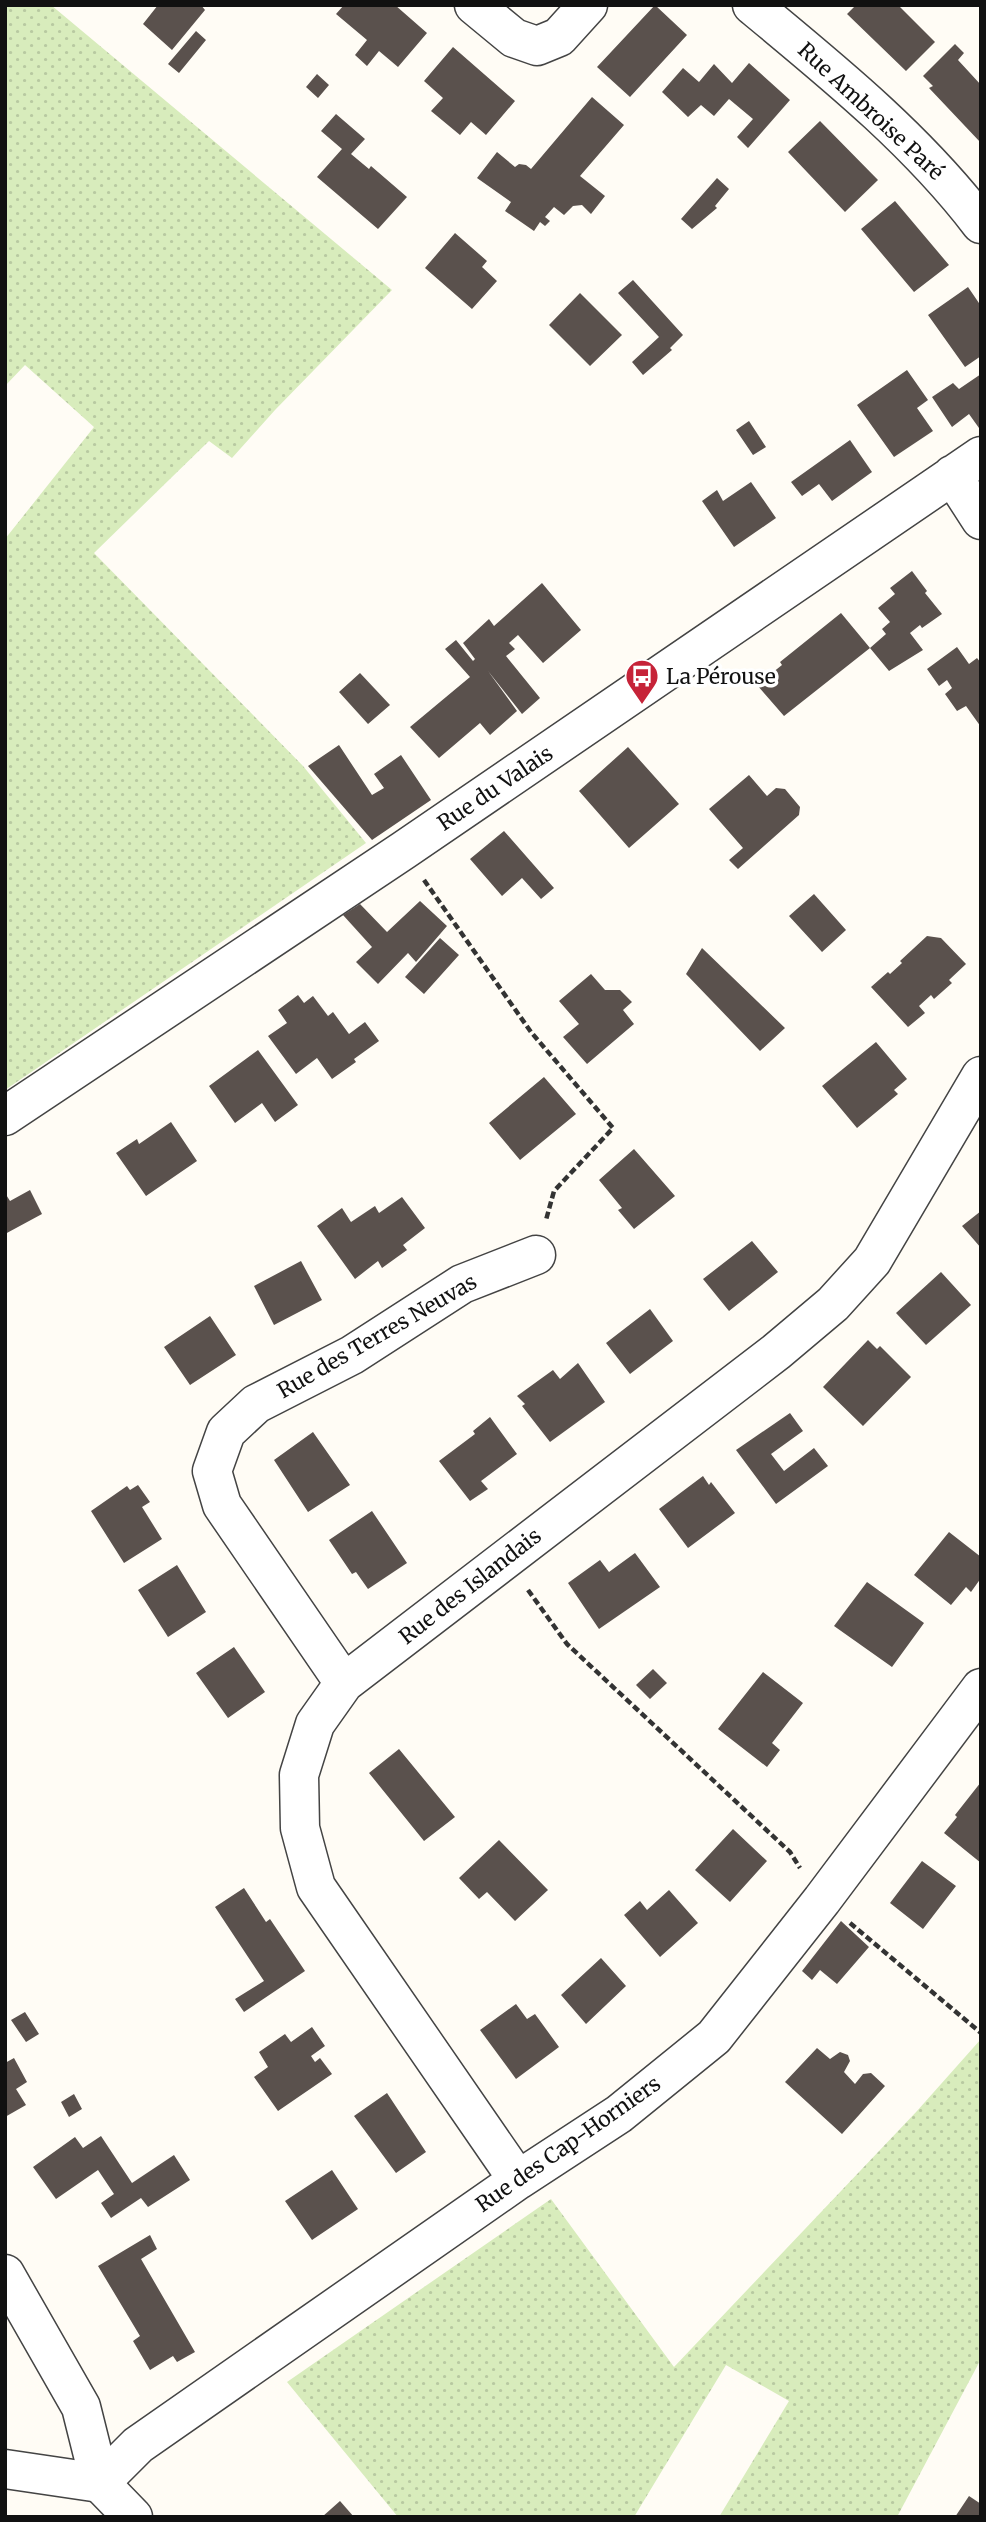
<svg xmlns="http://www.w3.org/2000/svg" width="986" height="2522" font-family="Merriweather,serif">
	<style>
		.grass { fill: url(#grass-dots) }
		.building { fill: #5a514d }
		.lines { fill: none; stroke-linecap: round; stroke-linejoin: round }
		.minor-casing { stroke: #444; stroke-width: 41 }
		.tertiary-casing { stroke: #444; stroke-width: 41 }
		.path { stroke: #333; stroke-width: 4.5; stroke-dasharray: 7 3.5; stroke-linecap: butt }
		.minor { stroke: #fff; stroke-width: 38 }
		.tertiary { stroke: #fff; stroke-width: 38 }
		.labels { text-anchor: middle; dominant-baseline: central; stroke-width: 7; stroke-linejoin: round; paint-order: stroke }
		.street-label { font-size: 21px; fill: #111; stroke: #fff }
		.poi-label { font-size: 21px; fill: #111; stroke: #fff; text-anchor: start }
	</style>
	<defs>
		<pattern id="grass-dots" width="8" height="8" patternUnits="userSpaceOnUse" patternTransform="scale(1.75)"><rect width="8" height="8" fill="#d8ecbc"/><path d="M2 2h.1M6 6h.1" fill="none" stroke="#b8c9a1" stroke-width="1.8" stroke-linecap="round"/></pattern>
	</defs>
	<rect width="100%" height="100%" fill="#fffcf5"/>
	<!-- grass -->
	<path class="grass" d="M5 5H51L392 290 275 410 232 458 209 441 94 553 303 766 366 843 5 1090V539L94 427 25 365 5 386Z
		M981 2039V2359L897 2517H719L789 2401 726 2365 634 2517H398L287 2382 551 2199 674 2367 917 2111Z"/>
	<!-- building -->
	<path class="building" d="M158 5H201L205 10 172 50 143 24Z
		M344 5H395L427 33 398 67 379 51 367 66 355 55 367 40 336 14Z
		M655 5 687 35 630 97 597 67Z
		M856 5H898L935 42 906 71 847 14Z
		M196 31 206 40 179 73 168 64Z
		M955 44 964 53 958 60 981 85V143L929 88 933 86 923 76Z
		M453 47 515 101 486 135 471 122 460 135 431 111 443 98 424 81Z
		M749 63 790 100 748 148 737 137 753 119 729 99 714 116 701 105 688 117 662 92 683 68 699 82 714 64 732 83Z
		M317 74 329 85 318 98 306 87Z
		M592 97 624 125 580 176 605 196 591 214 582 205 573 206 564 215 554 207 545 217 550 221 545 226 540 222 534 231 505 211 511 202 477 178 497 152 515 167 519 164 526 165 531 169Z
		M336 114 365 139 351 154 369 169 371 166 407 197 378 229 317 177 342 149 321 131Z
		M820 121 878 180 845 212 788 152Z
		M717 178 729 189 715 206 717 208 692 229 681 219Z
		M895 201 949 265 914 292 861 229Z
		M455 233 487 261 482 267 497 281 472 309 425 268Z
		M633 280 683 335 670 348 672 350 643 375 632 362 659 337 618 293Z
		M968 287 981 306V356L965 367 928 315Z
		M580 293 622 335 590 366 549 325Z
		M907 370 928 400 917 408 933 431 894 457 857 405Z
		M981 374V427L979 428 969 414 952 427 932 397 953 383 959 389Z
		M749 421 766 447 753 455 736 430Z
		M850 440 872 472 832 501 819 484 802 496 791 482Z
		M751 482 776 518 734 547 702 501 717 490 723 501Z
		M912 571 927 591 925 593 942 614 922 628 920 625 910 633 923 650 889 671 870 648 886 634 882 629 890 622 878 608 895 594 890 588Z
		M542 583 581 630 543 663 518 635 509 643 515 649 506 656 540 698 522 714 488 671 517 711 490 735 480 723 439 758 410 727 470 677 445 649 456 640 473 661 475 659 463 643 489 619 494 626Z
		M841 613 870 648 784 716 757 685 782 665 780 662Z
		M957 647 969 664 977 658 981 663V727L966 706 957 711 945 694 952 688 947 680 939 686 927 669Z
		M360 673 390 705 368 724 339 692Z
		M339 745 372 795 384 788 374 774 401 755 431 800 372 840 308 766Z
		M628 747 679 804 629 848 579 791Z
		M749 775 767 796 776 788 785 789 800 807 799 815 738 869 729 860 743 848 709 809Z
		M504 831 554 888 541 899 522 878 502 896 470 859Z
		M814 894 846 930 822 952 789 916Z
		M420 901 447 926 416 962 408 953 378 984 356 962 372 947 343 915 360 904 387 932Z
		M927 936 941 938 966 964 949 980 952 983 934 999 931 995 919 1006 925 1013 908 1027 871 987 888 972 890 974 902 963 900 961Z
		M440 938 459 955 424 994 405 977Z
		M702 948 785 1028 760 1051 686 974Z
		M591 974 605 990H620L632 1002 623 1010 634 1024 587 1064 563 1037 579 1024 559 1001Z
		M298 995 304 1003 313 996 328 1016 333 1012 349 1034 365 1022 379 1041 354 1059 356 1062 332 1079 317 1058 296 1074 268 1036 287 1023 278 1010Z
		M876 1042 907 1079 894 1090 898 1094 857 1128 822 1086Z
		M258 1050 298 1105 275 1122 262 1103 235 1123 209 1086Z
		M544 1077 576 1114 520 1160 489 1123Z
		M171 1122 197 1161 146 1196 116 1153 137 1139 139 1144Z
		M634 1149 675 1196 634 1229 618 1210 622 1208 599 1180Z
		M30 1190 42 1214 5 1234V1193L10 1201Z
		M402 1197 425 1228 403 1245 407 1250 382 1268 378 1261 355 1279 317 1226 342 1208 351 1222 375 1206 379 1213Z
		M981 1211V1248L962 1226Z
		M752 1241 778 1272 729 1311 703 1279Z
		M301 1261 322 1300 274 1325 254 1286Z
		M941 1272 971 1305 926 1345 896 1313Z
		M650 1309 673 1341 630 1374 606 1343Z
		M210 1316 236 1355 190 1385 164 1347Z
		M868 1340 877 1349 880 1346 911 1377 863 1426 823 1387Z
		M578 1363 605 1402 550 1442 522 1406 525 1404 517 1396 553 1370 560 1379Z
		M790 1413 803 1431 771 1454 784 1471 814 1448 828 1466 776 1504 736 1450Z
		M490 1417 517 1454 481 1481 488 1489 470 1501 439 1461 475 1434 473 1431Z
		M313 1432 350 1485 308 1512 274 1460Z
		M703 1476 709 1485 711 1482 735 1513 688 1548 659 1509Z
		M138 1485 150 1502 142 1507 162 1539 124 1563 91 1511 127 1486 130 1490Z
		M372 1511 407 1563 368 1589 356 1572 352 1574 329 1540Z
		M949 1532 981 1557V1578L971 1592 966 1587 951 1605 914 1575Z
		M635 1553 660 1587 599 1629 568 1583 600 1560 609 1572Z
		M177 1565 206 1612 168 1637 138 1590Z
		M867 1582 924 1623 892 1667 834 1626Z
		M234 1647 265 1692 228 1718 196 1673Z
		M653 1669 667 1683 650 1699 636 1685Z
		M763 1672 803 1703 772 1743 780 1750 767 1767 718 1729Z
		M399 1749 455 1817 424 1841 369 1773Z
		M981 1782V1863L944 1833 957 1817 955 1815Z
		M733 1829 767 1861 730 1902 695 1870Z
		M499 1840 548 1890 515 1921 487 1892 479 1899 459 1878Z
		M922 1861 956 1886 923 1929 890 1903Z
		M244 1888 266 1922 270 1919 305 1971 244 2012 235 1999 264 1981 215 1907Z
		M669 1890 698 1923 660 1957 624 1915 640 1901 647 1910Z
		M841 1921 869 1947 837 1984 820 1970 812 1980 802 1971Z
		M601 1958 626 1986 586 2024 561 1995Z
		M516 2004 527 2019 535 2014 559 2047 516 2079 480 2030Z
		M25 2012 39 2034 26 2042 11 2020Z
		M312 2027 325 2046 311 2056 315 2062 320 2058 332 2074 278 2111 254 2077 268 2067 259 2052 285 2034 291 2042Z
		M817 2048 830 2059 840 2052 848 2055 850 2061 844 2072 855 2084 863 2074 871 2073 885 2086 842 2134 785 2082Z
		M14 2058 27 2082 16 2089 26 2105 5 2117V2063Z
		M387 2093 426 2152 396 2173 354 2116Z
		M74 2094 82 2109 69 2117 61 2102Z
		M101 2136 132 2183 174 2155 190 2180 148 2207 141 2198 111 2218 101 2203 114 2194 98 2170 56 2199 33 2167 75 2137 83 2148Z
		M332 2170 358 2209 312 2240 285 2201Z
		M150 2235 157 2249 141 2259 195 2352 177 2362 173 2356 150 2370 133 2341 140 2336 98 2266Z
		M969 2496 981 2504V2517H955Z
		M340 2501 354 2517H322Z"/>
	<g class="lines">
		<defs>
			<path id="minor" d="M474 5 514 38 537 46 559 37 588 5
				M752 5C833 72 917 140 981 224
				M952 475 981 520
				M5 1116 404 850 981 456
				M344 1683 222 1505 212 1471 226 1432 256 1404 352 1355 462 1284 536 1255
				M518 2180 316 1887 300 1828 299 1775 315 1724 344 1683 776 1352 833 1304 872 1261 981 1076
				M5 2469 100 2483 138 2445 518 2180 619 2114 714 2037 822 1900 981 1688"/>
			<path id="tertiary" d="M5 2274 81 2407 100 2483 133 2517"/>
		</defs>
		<!-- minor casing -->
		<use href="#minor" class="minor-casing"/>
		<!-- tertiary casing -->
		<use href="#tertiary" class="tertiary-casing"/>
		<!-- path -->
		<path class="path" d="M424 880 531 1032 613 1128 554 1191 546 1220
			M528 1590 567 1644 790 1852 800 1868
			M850 1923 981 2033"/>
		<!-- minor -->
		<use href="#minor" class="minor"/>
		<!-- tertiary -->
		<use href="#tertiary" class="tertiary"/>
	</g>
	<!-- icons -->
	<defs>
		<symbol id="bus-pin" viewBox="-11 -11 22 30"><path d="M0 17L-7.5 6A9.5 9.5 0 1 1 7.5 6Z" fill="#c62338" stroke="#fff"/><path d="M-5-6H5V4H4V6H2V4H-2V6H-4V4H-5ZM-3.5-4V0h7V-4ZM-3.5 1.2v1.5H-2V1.2ZM2 1.2v1.5H3.5V1.2Z" fill="#fff"/></symbol>
	</defs>
	<g fill-rule="evenodd">
		<use href="#bus-pin" x="623" y="657" width="38" height="52"/>
	</g>
	<g class="labels">
		<!-- street labels -->
		<g class="street-label">
			<text transform="translate(871 111) rotate(43)">Rue Ambroise Paré</text>
			<text transform="translate(495 788) rotate(-34)">Rue du Valais</text>
			<text transform="translate(377 1336) rotate(-30)">Rue des Terres Neuvas</text>
			<text transform="translate(470 1586) rotate(-38)">Rue des Islandais</text>
			<text transform="translate(568 2144) rotate(-35)">Rue des Cap-Horniers</text>
		</g>
		<!-- poi labels -->
		<g class="poi-label">
			<text x="666" y="676">La Pérouse</text>
		</g>
	</g>
	<!-- border -->
	<rect width="986" height="2522" fill="none" stroke="#111111" stroke-width="14"/>
</svg>
